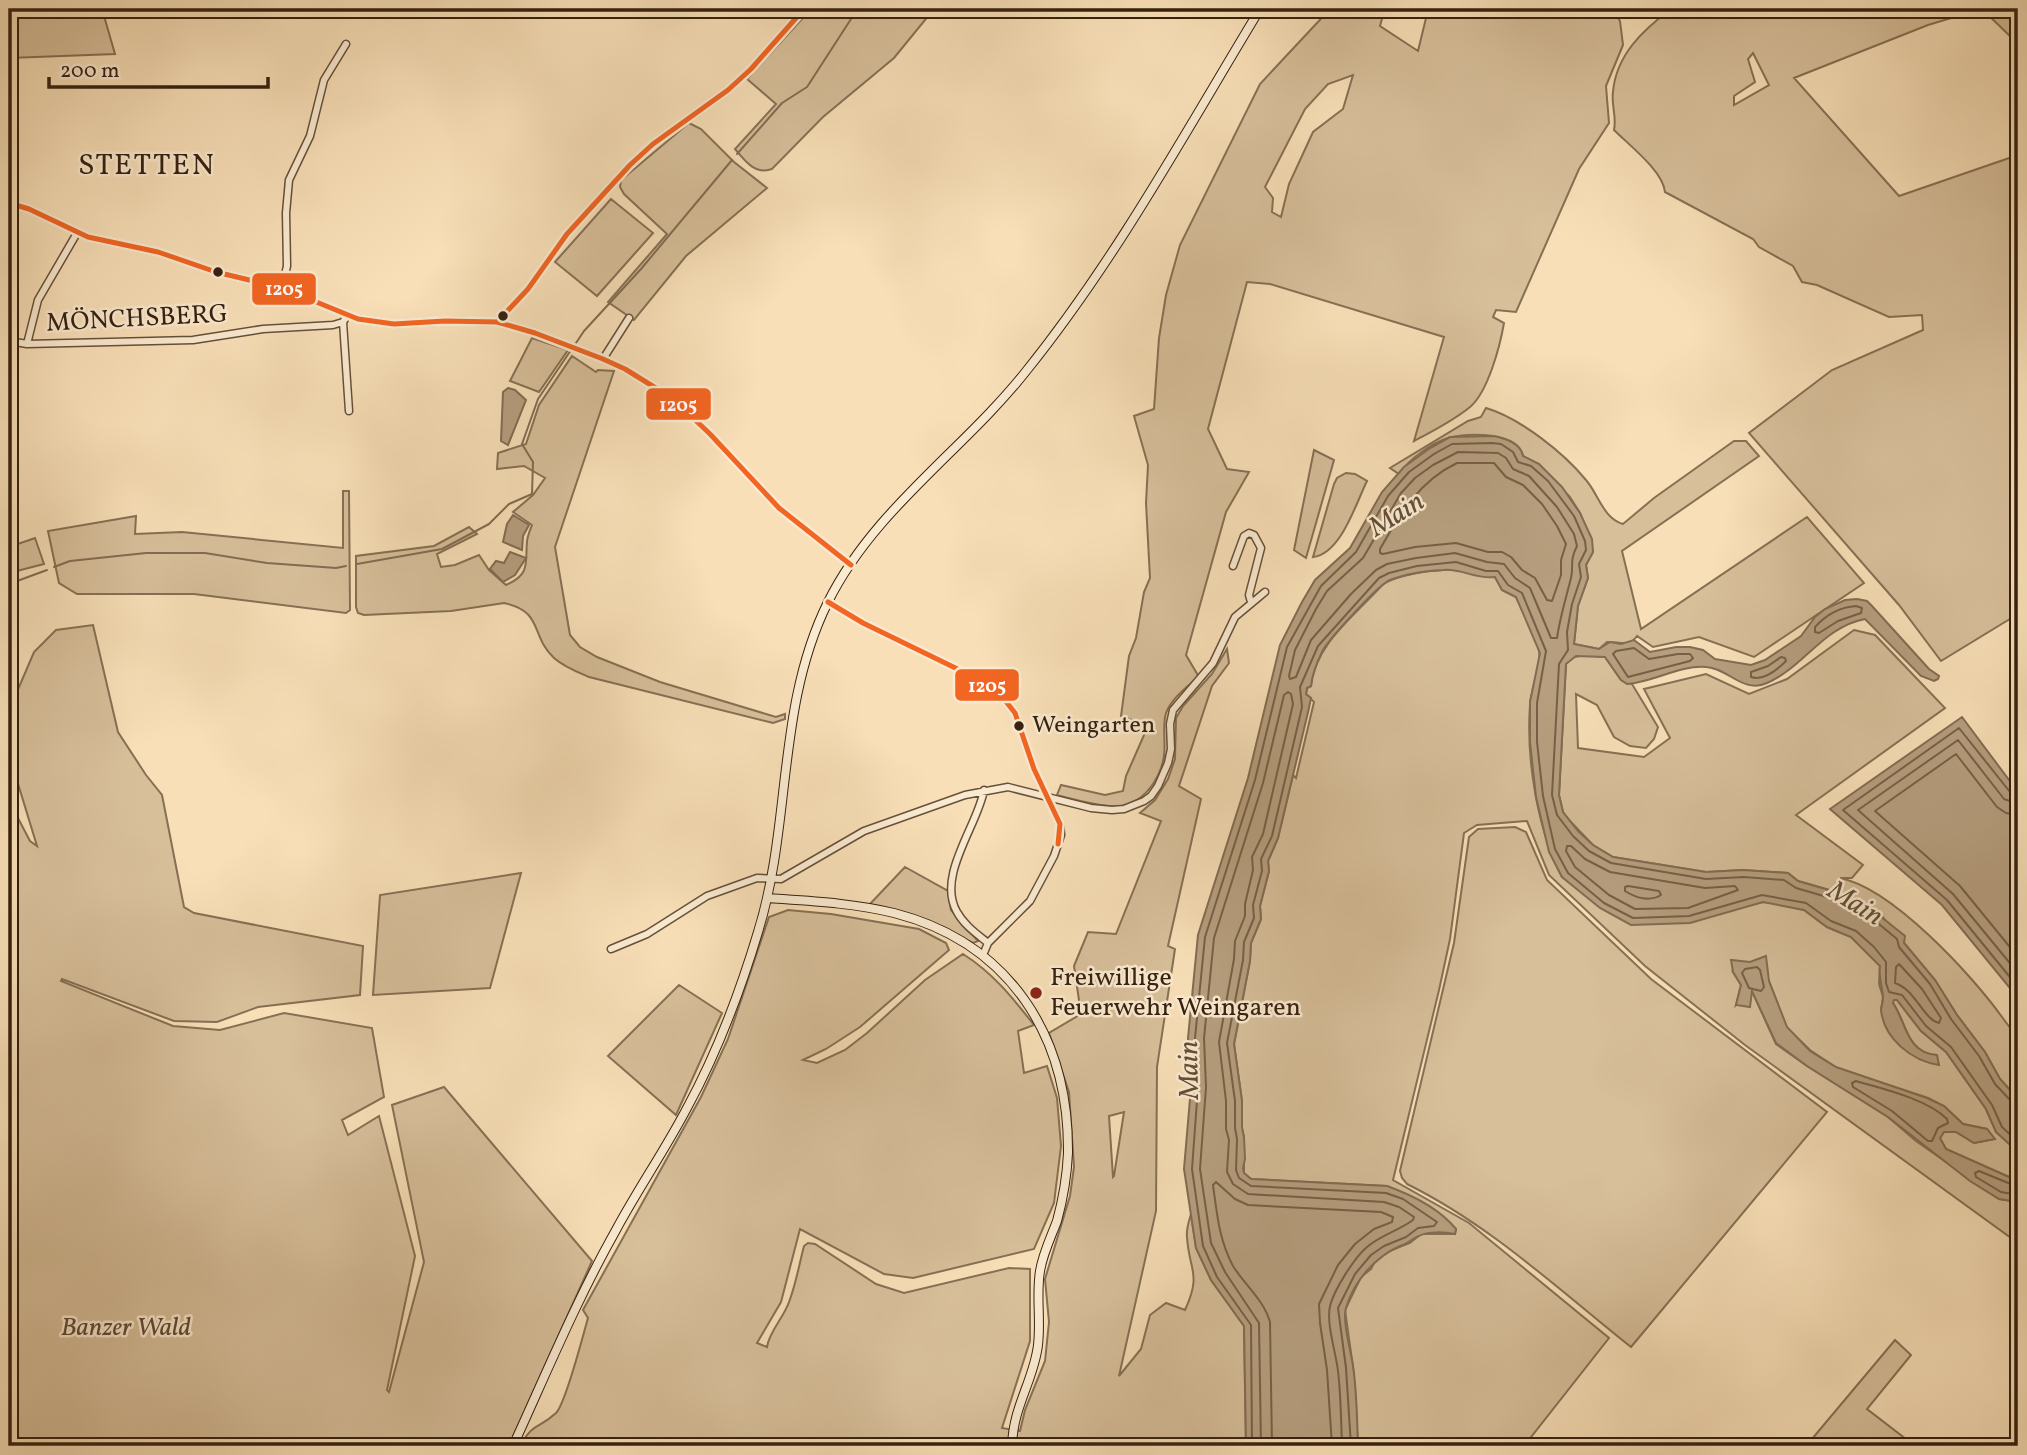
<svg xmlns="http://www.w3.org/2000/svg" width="2027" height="1455" font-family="Vollkorn,serif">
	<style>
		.green { fill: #d7bf9a; stroke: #867054; stroke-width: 2; fill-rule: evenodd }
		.water { fill: #b69e7e; stroke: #826c52; stroke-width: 2 }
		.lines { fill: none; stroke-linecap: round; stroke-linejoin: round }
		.shore { stroke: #766046; stroke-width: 2 }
		.stream { stroke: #826c52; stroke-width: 2 }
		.street-casing { stroke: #665039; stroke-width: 9 }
		.secondary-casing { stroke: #35210f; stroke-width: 10 }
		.street { stroke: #faead0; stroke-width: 6 }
		.secondary { stroke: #faead0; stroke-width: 8 }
		.bus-1-casing { stroke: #faead0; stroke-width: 10 }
		.bus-1 { stroke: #f26522; stroke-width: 5 }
		.bus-dot { fill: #35210f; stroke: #faead0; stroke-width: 2.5 }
		.poi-dot { fill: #8f2418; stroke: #faead0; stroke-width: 2.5 }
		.labels { text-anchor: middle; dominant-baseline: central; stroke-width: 5; stroke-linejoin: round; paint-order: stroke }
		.bus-label { font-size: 24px; fill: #35210f; stroke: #faead0; text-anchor: start }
		.street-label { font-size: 26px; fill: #35210f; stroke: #faead0 }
		.poi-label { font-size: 26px; fill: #35210f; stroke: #faead0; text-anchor: start }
		.park-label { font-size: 26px; font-style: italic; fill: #5e4832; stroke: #faead0 }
		.water-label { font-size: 28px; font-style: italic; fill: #624d36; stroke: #faead0 }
		.quarter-label { font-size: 30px; letter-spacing: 2px; fill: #35210f; stroke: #faead0 }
		.line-badge { stroke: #faead0; stroke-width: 2.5 }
		.badge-label { font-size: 19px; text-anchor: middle; font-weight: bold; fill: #fff }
	</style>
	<rect width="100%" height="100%" fill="#f8dfb7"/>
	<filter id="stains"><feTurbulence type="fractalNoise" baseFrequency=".00286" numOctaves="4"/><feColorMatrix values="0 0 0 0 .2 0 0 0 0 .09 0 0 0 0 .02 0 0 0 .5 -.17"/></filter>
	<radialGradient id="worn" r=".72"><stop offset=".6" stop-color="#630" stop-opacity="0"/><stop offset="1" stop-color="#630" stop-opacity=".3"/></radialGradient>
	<!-- green -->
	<path class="green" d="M9 9H102L115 54 9 58Z
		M811 9H934L894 58 823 117 772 169C755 175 745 161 735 149L776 104 747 79Z
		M1330 9H1400L1383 15 1380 26 1418 51 1427 14 1411 9H1613L1620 21 1623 45 1606 86 1609 123 1579 169 1516 312 1496 310 1493 317 1504 323C1500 346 1488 392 1470 407 1453 421 1433 431 1414 441L1444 337 1270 284 1247 282 1208 429 1227 469 1249 472 1226 512 1186 655 1199 677C1187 686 1171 699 1166 713 1162 726 1166 742 1164 756 1161 776 1147 799 1126 805 1111 810 1073 799 1057 795L1061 785 1105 795 1123 791 1126 776 1148 726 1121 716 1129 656 1136 638 1144 592 1150 578 1146 503 1148 465 1134 416 1154 409 1159 338 1166 295 1180 245 1260 84ZM1353 75 1343 109 1313 132 1289 184 1281 217 1272 212 1273 198 1265 187 1305 109 1328 84Z
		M1671 9H1836L1868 16 1918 12 1935 9H1969L1965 14 1928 25 1794 78 1899 196 2018 155V614L1941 661 1899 605 1749 433 1832 370 1923 330 1922 315 1889 317 1817 285 1802 282 1793 266 1759 247 1753 239 1665 192C1663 171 1629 145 1614 130 1617 117 1611 105 1613 92 1616 55 1643 30 1671 9ZM1753 53 1769 85 1734 105V96L1755 82 1748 59Z
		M1982 9H2016L2018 12V44Z
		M689 123 701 129 734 162 767 188 686 256 634 320 608 302 667 234 624 194 620 187 621 180Z
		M611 199 653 233 597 296 555 262Z
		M532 338 568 350 539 392 510 381Z
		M572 356 596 372 598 370 614 371 555 547 570 635 580 647 597 657 660 682 766 714 776 717 785 714V719L773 723 589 677C577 672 564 667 554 658 530 636 544 611 504 603L451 611 364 615 358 613 356 607V556L434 546 469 527 477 534 437 554 441 567 455 565 479 555 489 570 506 585C531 574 525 563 527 542 527 537 530 530 532 525L513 512 533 495 545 478 524 466 497 469 498 453 526 444 539 405Z
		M1486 408C1520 418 1564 453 1586 480 1599 495 1603 518 1623 524L1654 498 1734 441H1746L1759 456 1622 551 1641 629 1807 517 1864 583 1754 657 1699 637 1653 647 1637 636C1629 648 1618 641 1607 642L1599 649 1574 644 1578 606 1588 578 1586 565 1593 552 1580 513 1570 497 1539 464 1523 456C1519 432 1467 432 1448 438 1432 443 1409 459 1399 474L1390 468 1468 421 1481 417Z
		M1314 450 1334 460 1306 558 1294 550Z
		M1346 473 1355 474 1367 481C1356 503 1341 554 1313 557L1334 484 1337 478Z
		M343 491H349L350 610 346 613 194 594H77L59 583 48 531 136 516 135 534 182 532 343 548Z
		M35 538 44 564 9 573V547Z
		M1456 569 1495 577 1502 590 1516 597C1524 614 1536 633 1539 651 1542 668 1531 687 1530 704 1526 759 1537 828 1562 877L1751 905 1763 902 1774 903 1804 910 1827 927 1851 937 1880 966 1879 984 1883 997 1881 1010 1899 1045 1928 1054C1905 1044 1906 1022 1893 1003V1000H1897L1921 1031 1946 1052 1986 1109 1996 1132 2018 1152V1181L1946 1149 1940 1138 1944 1132H1956L1974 1143 1994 1139 1987 1129 1963 1124 1944 1106 1928 1098 1837 1068 1810 1050 1787 1028 1769 981 1733 972 1741 985 1736 1005 1751 989 1776 1044 1807 1066 1888 1117 1916 1141 1999 1199 2018 1202V1243L1745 1045 1645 966 1549 875 1527 821 1477 825 1464 833 1450 939 1439 990 1393 1180 1469 1223 1609 1338 1524 1446H1358L1353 1367 1345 1310 1361 1277 1371 1269 1375 1261 1387 1252 1410 1243 1421 1234H1455L1456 1229 1433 1209 1387 1186 1251 1179 1244 1173V1137L1242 1128V1101L1234 1044 1250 961 1251 943 1261 919 1260 906 1269 871 1268 861 1278 838 1293 775 1296 778 1314 702 1306 694 1307 688 1311 686C1315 643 1357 614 1383 584 1404 572 1432 571 1456 569Z
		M93 625 118 732 146 775 162 795 184 907 194 913 363 946 360 995 258 1007 217 1022 174 1021 62 979 61 981 173 1026 220 1030 284 1013 372 1028 384 1097 342 1120 348 1135 379 1116 415 1256 387 1390 389 1392 424 1262 392 1105 444 1087 592 1261 509 1446H9V801L30 841 37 846 12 764 13 701 34 652 56 630Z
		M1854 630 1875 635 1945 708 1796 815 1863 865 1852 878H1840C1892 888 1972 975 2002 1017 2007 1024 2014 1032 2017 1039 2021 1049 2018 1086 2018 1099L2000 1079 1985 1052 1957 1015 1935 980 1881 915 1829 890 1798 881 1788 873 1743 870 1706 872 1613 857 1593 845 1569 820 1563 812 1559 795 1566 664 1571 658 1583 655 1605 657 1621 680 1632 684 1658 727 1654 739 1646 748 1630 746 1614 737 1597 705 1576 694 1578 748 1644 757 1670 738 1644 689 1706 674 1749 694 1787 679Z
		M1227 649 1229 663 1212 686 1179 786 1201 799 1168 946 1175 949 1157 1067 1156 1211 1119 1376 1141 1349 1150 1315 1166 1303 1185 1310C1202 1273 1189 1271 1187 1237 1186 1229 1189 1221 1191 1214L1196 1248 1211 1280 1244 1326 1246 1446H520C534 1421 539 1429 556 1413 566 1403 583 1335 588 1318L583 1310 701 1097 728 1039 769 917 788 910 831 914 919 929 946 943 949 950 860 1027 826 1049 803 1060 817 1063 845 1050 867 1033 925 980 963 954C993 973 1012 997 1034 1025L1018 1031 1024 1073 1047 1066 1057 1098 1061 1146 1054 1203 1034 1249 913 1278 884 1274 800 1229 781 1302 757 1343 767 1347C769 1332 784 1317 789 1302 796 1284 799 1265 804 1246L808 1243 815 1244 876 1284 904 1293 1009 1268 1030 1269V1341L1002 1428 1020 1431 1025 1410 1045 1361 1049 1322 1045 1279 1070 1196 1074 1167 1069 1092 1049 1033 1081 1014 1074 966 1088 932 1116 934 1161 821 1140 813 1155 800 1168 779 1175 759 1176 718 1183 706 1212 674ZM1124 1112 1114 1176 1113 1177 1109 1116Z
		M1515 827 1526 832 1547 880 1651 979 1827 1112 1631 1347C1558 1289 1490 1225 1407 1184L1402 1178 1400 1171 1454 943 1469 837 1478 829Z
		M905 867 948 891 951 910 978 941 973 943C940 926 906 909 869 905Z
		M521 873 490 988 373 995 380 895Z
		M679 985 722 1013 676 1115 608 1056Z
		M1895 1340 1911 1355 1867 1409 1915 1446H1853L1844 1439 1838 1446H1806Z"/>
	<!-- water -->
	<path class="water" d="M508 388 515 390 526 400 508 445 501 441 503 392Z
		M1493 436C1505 438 1521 444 1523 456L1539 464 1562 487 1580 513 1592 539 1593 552 1586 565 1588 578 1578 606 1574 644 1599 649 1610 642 1621 644 1634 640 1650 652 1676 647H1690L1703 650 1715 659 1751 665 1765 660 1801 636 1815 617 1825 609 1845 600 1857 599 1867 601 1872 606 1929 669 1939 676 1938 679 1934 681 1921 676 1865 619C1823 627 1804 667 1767 683 1743 694 1728 668 1706 667 1679 665 1654 682 1627 684L1621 680 1605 657 1576 656 1566 664 1559 795 1563 812 1578 831 1593 845 1613 857 1706 872 1743 870 1788 873 1798 881 1829 890 1870 908 1905 936 1904 943 1935 980 1957 1015 1985 1052 2000 1079 2018 1099V1152L1996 1132 1986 1109 1946 1052 1921 1031 1897 1000H1894L1893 1003C1907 1024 1906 1053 1937 1055L1939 1065C1912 1061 1884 1039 1881 1010 1881 1009 1883 1000 1883 999 1883 987 1878 979 1880 966L1851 937 1827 927 1804 910 1763 902 1690 923 1631 925 1600 908 1562 877 1549 852 1536 797 1530 742V702L1540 653 1516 597 1502 590 1495 577C1477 580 1461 568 1443 570 1426 571 1405 574 1390 580 1378 585 1330 638 1323 650 1318 660 1312 675 1311 686L1307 688 1306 694 1311 698 1309 708 1278 838 1268 861 1269 871 1260 906 1261 919 1251 943 1250 961 1234 1044 1242 1101V1128L1244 1137 1245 1159 1243 1168 1244 1173 1251 1179 1387 1186C1412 1195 1439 1208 1456 1229L1455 1234C1445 1232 1428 1231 1419 1236 1412 1239 1407 1244 1400 1246 1375 1257 1354 1281 1346 1308 1342 1321 1351 1351 1353 1366 1357 1393 1357 1420 1358 1446H1246L1244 1326 1211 1280 1196 1248 1184 1169 1191 1087 1188 1038 1198 935 1248 778 1280 645 1302 602 1315 580 1350 548 1382 492 1404 467 1430 448 1450 437Z
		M513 515 529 525 523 536 522 550 503 542 507 524Z
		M510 552 526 558 515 575 503 582 490 569 496 561 504 563Z
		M1962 717 2018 792V998L1942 905 1830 809Z
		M1766 956 1769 981 1787 1027 1810 1051 1836 1067 1927 1098 1944 1106 1963 1124 1987 1129 1995 1139 1974 1143 1956 1132H1944L1940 1138 1946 1149 2018 1181V1202L1999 1199 1970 1181 1888 1117 1807 1066 1776 1043 1752 991 1750 1007 1736 1005 1741 985 1733 972 1731 960 1750 962Z"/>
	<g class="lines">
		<!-- shore -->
		<path class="shore" d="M1458 452 1498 453 1506 458 1513 469 1529 476 1557 507 1574 534 1577 546C1569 562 1574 565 1571 578 1566 598 1560 617 1557 638H1551L1530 588 1515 578 1504 564 1487 562 1455 553 1416 558 1387 564 1376 570 1351 594 1311 640 1296 677 1290 679 1289 676 1295 650 1316 609 1327 591 1363 558 1401 493 1415 478 1433 465Z
			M1457 463H1494L1506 477 1523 485 1542 504 1557 526 1566 544 1561 560V575L1552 601 1547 600 1535 578 1522 570 1511 557 1502 552H1488L1456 543 1415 547 1383 554 1380 553V549C1400 514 1419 481 1457 463Z
			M1856 606 1862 608 1861 613 1838 621 1819 633 1815 632V627C1826 615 1840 607 1856 606Z
			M1634 648 1649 659 1678 654H1690L1693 658 1690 661 1628 677 1613 654 1616 651Z
			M1781 657 1785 658 1786 661C1777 670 1763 681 1751 677V672L1768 666Z
			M2018 795 2010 792 1959 728 1843 810 1947 900 2018 987
			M2018 804 2004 799 1958 740 1858 810 1953 894 2018 973
			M2018 815 2006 813 1997 807 1956 754 1875 811 1960 886 2018 957
			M1567 846H1571L1585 859 1610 872 1705 888 1735 886 1738 890 1688 908 1635 909 1609 895 1575 867 1566 851Z
			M1628 886 1659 891 1661 895C1650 902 1636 898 1625 891V887Z
			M1899 964 1922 989 1941 1018 1939 1023C1923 1019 1916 990 1895 983L1896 967Z
			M1757 967 1760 970 1764 987 1761 991 1749 988 1742 973 1745 969Z
			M1856 1081C1883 1089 1927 1099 1947 1119L1948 1123 1938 1128 1932 1141H1928L1892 1111 1853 1087 1852 1083Z
			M2018 1187 1979 1171 1975 1173 1976 1177 2001 1192 2018 1195
			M1252 1446 1251 1325 1217 1277 1203 1246 1192 1169 1198 1087 1195 1038 1205 937 1255 780 1287 647 1321 586 1356 552 1388 496 1409 472 1434 454 1452 444 1492 443 1501 444 1513 452 1518 462 1531 466 1548 481 1574 516 1585 541 1586 550 1579 564 1581 577 1572 604 1567 632 1568 650 1559 664 1552 795 1557 815 1573 836 1589 851 1611 863 1706 879 1744 877 1784 880 1796 888 1827 897 1867 914 1897 939 1899 947 1930 984 1951 1019 1979 1056 1995 1084 2011 1101 2018 1103
			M1261 1446 1259 1323 1225 1272 1211 1243 1200 1169 1206 1087 1204 1038 1214 938 1263 783 1284 695 1288 692 1291 694 1293 704 1263 834 1252 857 1253 870 1245 904V916L1235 941 1234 959 1219 1042 1226 1101V1129L1229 1140 1227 1172 1233 1184 1248 1194 1384 1202 1399 1207 1414 1217 1413 1220C1398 1231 1381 1235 1367 1247 1354 1258 1334 1290 1330 1306 1326 1323 1336 1353 1338 1371 1341 1396 1341 1421 1342 1446
			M1272 1446 1270 1322C1264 1300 1244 1284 1233 1266 1219 1240 1217 1214 1213 1185L1216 1182 1235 1199 1248 1205 1381 1212 1393 1217 1392 1222 1374 1229 1355 1244 1338 1265 1319 1304 1320 1323 1327 1370 1332 1446
			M1351 1446 1346 1368 1338 1308 1355 1274 1371 1255 1384 1246 1406 1237 1418 1228 1434 1226 1437 1222 1403 1199 1386 1193 1251 1186 1239 1178 1236 1170 1237 1139 1235 1128V1101L1227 1043 1243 960 1244 942 1254 918 1253 905 1262 871 1261 859 1272 836 1302 707 1300 687 1318 646 1379 578 1389 573 1417 566 1456 562 1486 571H1498L1508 585 1522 593 1546 651 1537 703V742L1543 796 1555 849 1568 873 1604 903 1633 918 1689 916 1762 895 1806 903 1831 921 1856 931 1874 947 1886 962V983L1889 992 1902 995 1926 1026 1951 1047 1992 1105 2002 1127 2018 1142"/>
		<!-- stream -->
		<path class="stream" d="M737 154 782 103 807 87 851 19 862 9
			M574 346 584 331 641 269 732 160
			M357 564 442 549 489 524 509 504 532 494 533 462 522 444 538 399 571 350
			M54 567 70 561 146 553H205L267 563 336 568 346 566
			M9 584 47 570"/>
		<defs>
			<path id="street" d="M9 203 29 209 88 237 158 252 216 272 282 288 358 319 394 324 445 321 497 322 535 333 603 359 625 369 672 398 710 434 779 508 851 565
				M282 288 287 266 286 213 289 180 310 136 324 80 346 44
				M343 322 349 411
				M497 322 528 289 567 234 630 165 653 144 728 90 751 69 804 9
				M9 341 27 344 193 340 263 329 333 325 343 322 347 316
				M27 344 38 300 77 233
				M603 359 629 318
				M1233 566 1244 536 1249 533 1254 535 1261 548 1249 595 1251 602
				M828 602 863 623 978 679 1000 694 1015 713 1034 769 1060 824 1061 835 1054 856 1030 901 988 943 983 955
				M984 790C978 825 936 876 957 912 964 925 977 934 988 943
				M611 949 647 934 707 896 757 878 781 879 864 831 965 795 1008 787 1091 808 1112 810 1124 809 1144 801 1151 796 1158 786 1168 763 1171 749 1170 724 1173 710 1213 663 1235 617 1265 592"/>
			<path id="secondary" d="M768 898C810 901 853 903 894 913 1010 943 1069 1036 1068 1153 1067 1175 1063 1199 1057 1221 1051 1237 1043 1253 1040 1271 1036 1295 1041 1320 1038 1345 1034 1380 1013 1406 1012 1446
				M513 1446C546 1374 577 1299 616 1230 638 1189 665 1150 687 1108 717 1053 740 992 758 932 792 823 776 707 828 602 874 509 965 449 1027 370 1117 258 1186 131 1260 9"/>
		</defs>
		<!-- street casing -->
		<use href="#street" class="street-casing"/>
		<!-- secondary casing -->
		<use href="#secondary" class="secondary-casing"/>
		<!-- street -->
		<use href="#street" class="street"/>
		<!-- secondary -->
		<use href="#secondary" class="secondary"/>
		<defs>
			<path id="bus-1" d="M9 203 29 209 88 237 158 252 216 272 282 288 358 319 394 324 445 321 497 322 535 333 603 359 625 369 672 398 710 434 779 508 851 565
				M497 322 528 289 567 234 630 165 653 144 728 90 751 69 804 9
				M828 602 863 623 978 679 1000 694 1015 713 1034 769 1060 824 1058 844"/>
		</defs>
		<!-- bus-1 casing -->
		<use href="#bus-1" class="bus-1-casing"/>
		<!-- bus-1 -->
		<use href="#bus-1" class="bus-1"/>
	</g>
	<!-- markers -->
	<g class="bus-dot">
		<circle cx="218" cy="272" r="6"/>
		<circle cx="503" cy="316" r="6"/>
		<circle cx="1019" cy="726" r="6"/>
	</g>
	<circle class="poi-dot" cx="1036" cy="993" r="7"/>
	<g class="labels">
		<!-- bus labels -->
		<g class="bus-label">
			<text x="1032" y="726">Weingarten</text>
		</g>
		<!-- street labels -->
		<g class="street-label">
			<text transform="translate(137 319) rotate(-3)">MÖNCHSBERG</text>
		</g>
		<!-- poi labels -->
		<g class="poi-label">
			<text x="1050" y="978">Freiwillige<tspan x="1050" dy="30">Feuerwehr Weingaren</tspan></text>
		</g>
		<!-- park labels -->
		<g class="park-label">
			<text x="126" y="1328">Banzer Wald</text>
		</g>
		<!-- water labels -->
		<g class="water-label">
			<text transform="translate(1397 515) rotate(-32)">Main</text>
			<text transform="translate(1855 904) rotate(32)">Main</text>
			<text transform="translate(1190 1070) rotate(-91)">Main</text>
		</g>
		<!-- quarter labels -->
		<g class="quarter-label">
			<text x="147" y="166">STETTEN</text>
		</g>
	</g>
	<g class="line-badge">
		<rect x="251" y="272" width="66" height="34" rx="7" fill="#f26522"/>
		<rect x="645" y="387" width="67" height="34" rx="7" fill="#f26522"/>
		<rect x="954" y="668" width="66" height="34" rx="7" fill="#f26522"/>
	</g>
	<g class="badge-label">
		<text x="284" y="295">1205</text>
		<text x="678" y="411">1205</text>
		<text x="987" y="692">1205</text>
	</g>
	<!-- margin -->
	<rect width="2027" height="1455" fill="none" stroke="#f8dfb7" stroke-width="35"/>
	<rect x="10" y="10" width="2006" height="1434" fill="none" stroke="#35210f" stroke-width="3.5"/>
	<rect x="18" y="18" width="1992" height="1420" fill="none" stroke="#35210f" stroke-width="2"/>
	<!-- scale -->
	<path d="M49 77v10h219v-10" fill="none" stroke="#35210f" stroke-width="3.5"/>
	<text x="60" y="77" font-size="21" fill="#35210f" stroke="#faead0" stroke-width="5" paint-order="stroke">200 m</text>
	<rect width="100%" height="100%" filter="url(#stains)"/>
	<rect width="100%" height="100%" fill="url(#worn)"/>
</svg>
